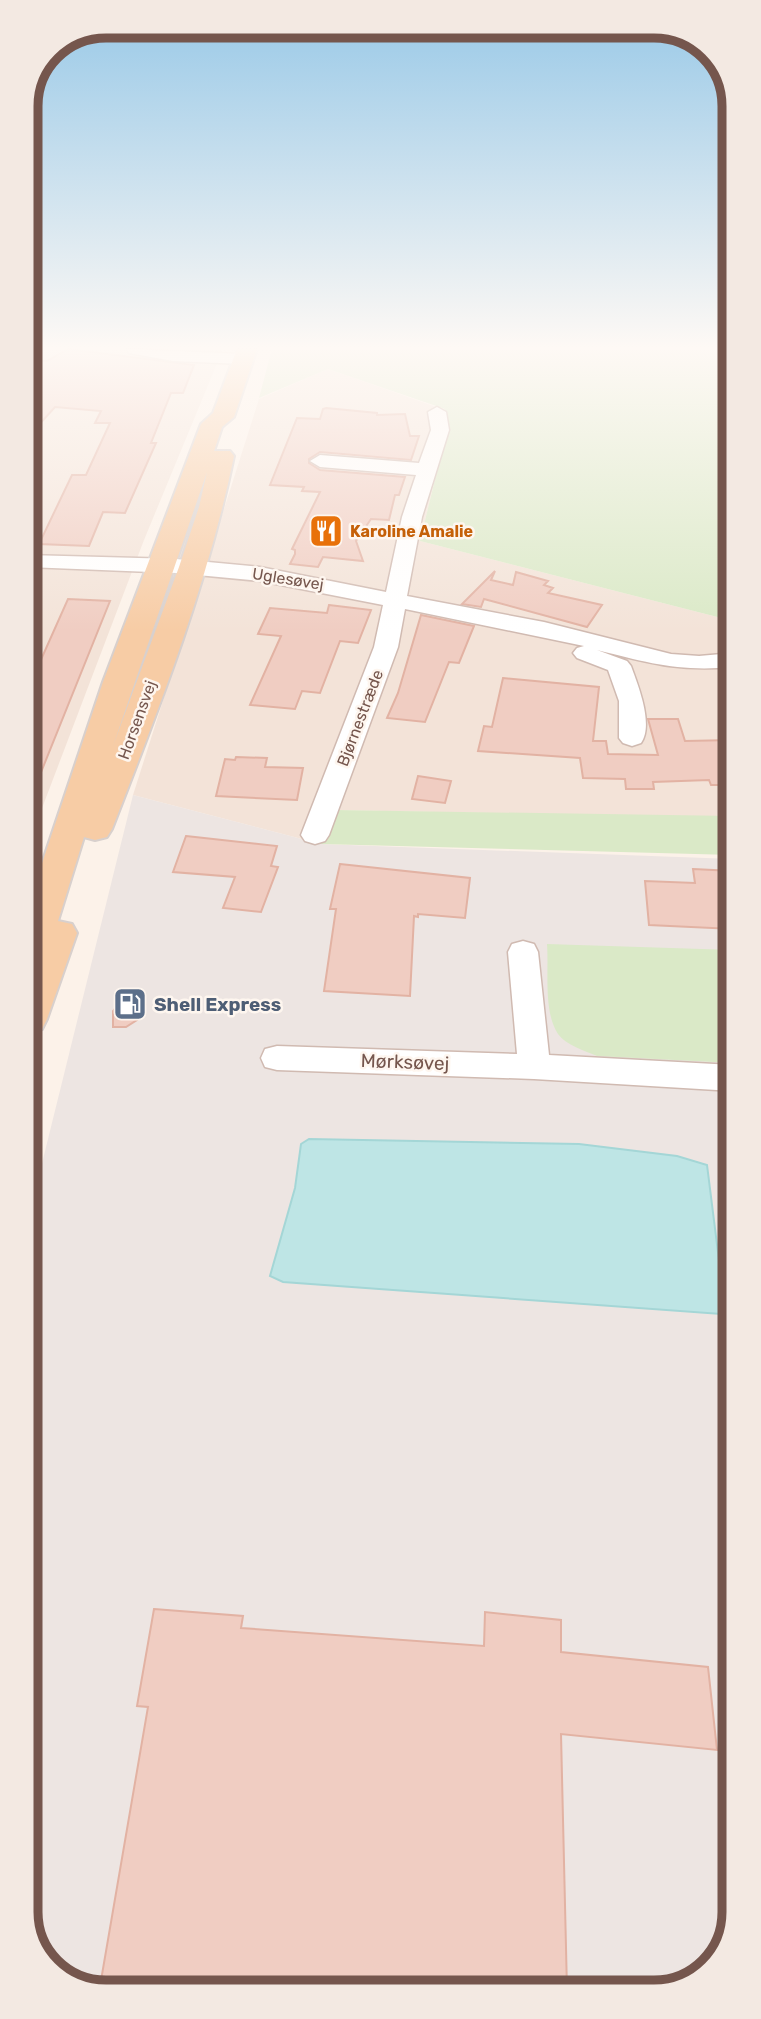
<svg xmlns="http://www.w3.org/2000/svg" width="761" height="2019" font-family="Rubik,sans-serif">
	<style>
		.residential { fill: #f3e3d8 }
		.industrial { fill: #ede5e2 }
		.green { fill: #dae9c7 }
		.water { fill: #bee5e5; stroke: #a4d6d6; stroke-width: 2 }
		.building { fill: #f0cdc2; stroke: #e2b2a3; stroke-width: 2 }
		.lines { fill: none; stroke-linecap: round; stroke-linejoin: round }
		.minor-casing { stroke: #d0bab1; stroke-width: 3 }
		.major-casing { stroke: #d8d0cd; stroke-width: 4 }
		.minor { fill: #fff; fill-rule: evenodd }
		.major { fill: #f7cca5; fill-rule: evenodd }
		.labels { text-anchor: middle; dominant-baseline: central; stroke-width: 5; stroke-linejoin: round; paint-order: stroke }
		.far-food-label { font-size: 16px; font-weight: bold; fill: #c56008; stroke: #fef6ef; text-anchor: start }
		.far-street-label { font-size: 16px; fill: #75564d; stroke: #fef6ef }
		.service-label { font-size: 19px; font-weight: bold; fill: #4e5e75; stroke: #fef6ef; text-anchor: start }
		.street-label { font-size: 19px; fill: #75564d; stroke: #fef6ef }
		.rim { fill: none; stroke: #75564d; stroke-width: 9 }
	</style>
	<rect width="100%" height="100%" fill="#fcf2e9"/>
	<!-- residential -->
	<path class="residential" d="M27 349H223L144 540 28 845Z
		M328 369 445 410 446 434 420 541 733 621V818L336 810 321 844 133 795 259 399Z"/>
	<!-- industrial -->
	<path class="industrial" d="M133 795 321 844 733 859 735 1912 718 1962 675 1990 101 1993 57 1976 29 1933 28 1220Z"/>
	<!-- green -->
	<path class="green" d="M272 349H732L733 621 420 541 446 434 445 409 328 369 259 398Z
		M336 810 733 816V855L321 844Z
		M547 944 733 950V1063L597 1056C585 1051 566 1045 558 1034 543 1011 549 971 547 944Z"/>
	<!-- water -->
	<path class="water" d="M309 1139 579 1144 677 1156 707 1165 725 1308 721 1314 283 1282 270 1276 295 1188 301 1144Z"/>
	<!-- building -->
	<path class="building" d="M68 349 194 365 183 393H171L151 443H156L125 513 103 512 89 546 39 544 72 475H86L110 423H95L101 411 55 407 27 438V360L47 361Z
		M326 408 377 413V415L405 414 410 436H419L411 460 320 452 309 459V463L320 470 405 477 399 495H395L389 520 371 519 356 541 363 561 323 557 318 567 290 564 295 554V550L292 549 320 492 302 491 304 487 270 485 297 418 320 419 323 409Z
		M495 571 491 580 513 585 516 572 548 581 544 585 553 588 548 593 602 605 587 627 484 599 481 607 462 604Z
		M68 599 110 601 27 807V691Z
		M329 605 371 610 358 643 340 641 320 693 302 691 295 709 250 705 281 636 258 634 270 608 327 613Z
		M421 615 474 626 459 663 449 662 425 722 387 718 398 693Z
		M503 678 599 687 593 741H606L608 754 658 755 648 719H678L685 741 733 740V785H711L709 780 653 782 654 789H626L625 779 583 778 580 758 478 751 484 726 492 727Z
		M236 757 267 758 265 767 303 768 297 800 216 796 225 759 235 760Z
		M418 776 451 781 445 803 412 799Z
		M186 836 277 846 271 866 278 867 261 912 223 908 235 877 173 872Z
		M340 864 470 878 465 918 418 914V917L414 916 410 996 324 991 336 909H330Z
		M693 869 733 871V929L649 925 645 881 695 883Z
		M132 997 145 1005 140 1018 126 1027H113V1011L122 1000Z
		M154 1609 243 1616 241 1628 484 1646 485 1612 561 1620V1652L708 1667 717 1750 561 1734 567 1990 101 1993 99 1992 148 1707 137 1706Z"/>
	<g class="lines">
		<defs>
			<path id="minor" d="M127 349 243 354 252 359 243 364 173 361 129 353Z
				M437 407 446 412 449 430 422 517 407 596 544 622 671 654 699 656 733 653V667C679 672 649 663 597 650L627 661 631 666C638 685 654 725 641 743L632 746 623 743 619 738V701L608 670 577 658 573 653 577 648 584 646 405 609 398 647 329 835 325 841 315 844 305 841 301 835 374 647 383 605 260 581 176 573 27 567V555L176 559 260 567 386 592 402 517 416 475 320 467 310 461 320 455 419 463 431 430 428 412Z
				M27 469 34 471C39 478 39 491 34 497L27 499Z
				M523 941 534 944 538 952 549 1055 733 1065V1091L534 1079 277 1070 265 1067 261 1058 265 1049 277 1046 517 1054 508 952 512 944Z"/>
			<path id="major" d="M237 349H257L234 417 222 427 214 451H230L234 456C208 584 159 708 112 829L107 837 95 840 84 837 58 921 72 924 77 933 47 1019 42 1029 28 1033V905L103 682 201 424 213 413ZM207 472 199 507 179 567 113 746Z"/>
		</defs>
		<!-- minor casing -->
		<use href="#minor" class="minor-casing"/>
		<!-- major casing -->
		<use href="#major" class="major-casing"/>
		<!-- minor -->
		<use href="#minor" class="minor"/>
		<!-- major -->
		<use href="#major" class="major"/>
	</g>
	<!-- sky -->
	<linearGradient id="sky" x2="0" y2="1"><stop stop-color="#97c8e7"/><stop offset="0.55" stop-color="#fef9f5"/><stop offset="1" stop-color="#fef9f5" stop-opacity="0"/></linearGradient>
	<rect width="761" height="632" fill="url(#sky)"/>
	<!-- icons -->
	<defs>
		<symbol id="restaurant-square" viewBox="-11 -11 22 22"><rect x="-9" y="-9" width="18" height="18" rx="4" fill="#e8710a" stroke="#fef6ef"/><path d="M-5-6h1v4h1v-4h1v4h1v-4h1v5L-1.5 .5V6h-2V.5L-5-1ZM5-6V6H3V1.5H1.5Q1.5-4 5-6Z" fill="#fff"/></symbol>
		<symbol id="fuel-square" viewBox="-11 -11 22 22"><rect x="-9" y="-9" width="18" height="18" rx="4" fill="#5c6f8a" stroke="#fef6ef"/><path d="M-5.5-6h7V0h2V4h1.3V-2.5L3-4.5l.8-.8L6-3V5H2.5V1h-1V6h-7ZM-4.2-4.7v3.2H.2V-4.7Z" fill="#fff"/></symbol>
	</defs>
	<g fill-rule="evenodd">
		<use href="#restaurant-square" x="307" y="512" width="38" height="38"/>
		<use href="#fuel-square" x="111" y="985" width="38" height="38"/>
	</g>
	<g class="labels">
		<!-- far-food labels -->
		<g class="far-food-label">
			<text x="350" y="531">Karoline Amalie</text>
		</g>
		<!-- far-street labels -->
		<g class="far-street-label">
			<text transform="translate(288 579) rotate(9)">Uglesøvej</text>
			<text transform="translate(360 718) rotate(-69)">Bjørnestræde</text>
			<text transform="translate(137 720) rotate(-70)">Horsensvej</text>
		</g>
		<!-- service labels -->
		<g class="service-label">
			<text x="154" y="1004">Shell Express</text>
		</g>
		<!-- street labels -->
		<g class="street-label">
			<text transform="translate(405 1062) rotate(2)">Mørksøvej</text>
		</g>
	</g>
	<!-- crop -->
	<path d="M0 0H761V2019H0ZM106 38H654A68 68 0 0 1 722 106V1912A68 68 0 0 1 654 1980H106A68 68 0 0 1 38 1912V106A68 68 0 0 1 106 38Z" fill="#f3e9e2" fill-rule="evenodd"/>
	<path class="rim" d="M106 38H654A68 68 0 0 1 722 106V1912A68 68 0 0 1 654 1980H106A68 68 0 0 1 38 1912V106A68 68 0 0 1 106 38Z"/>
</svg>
